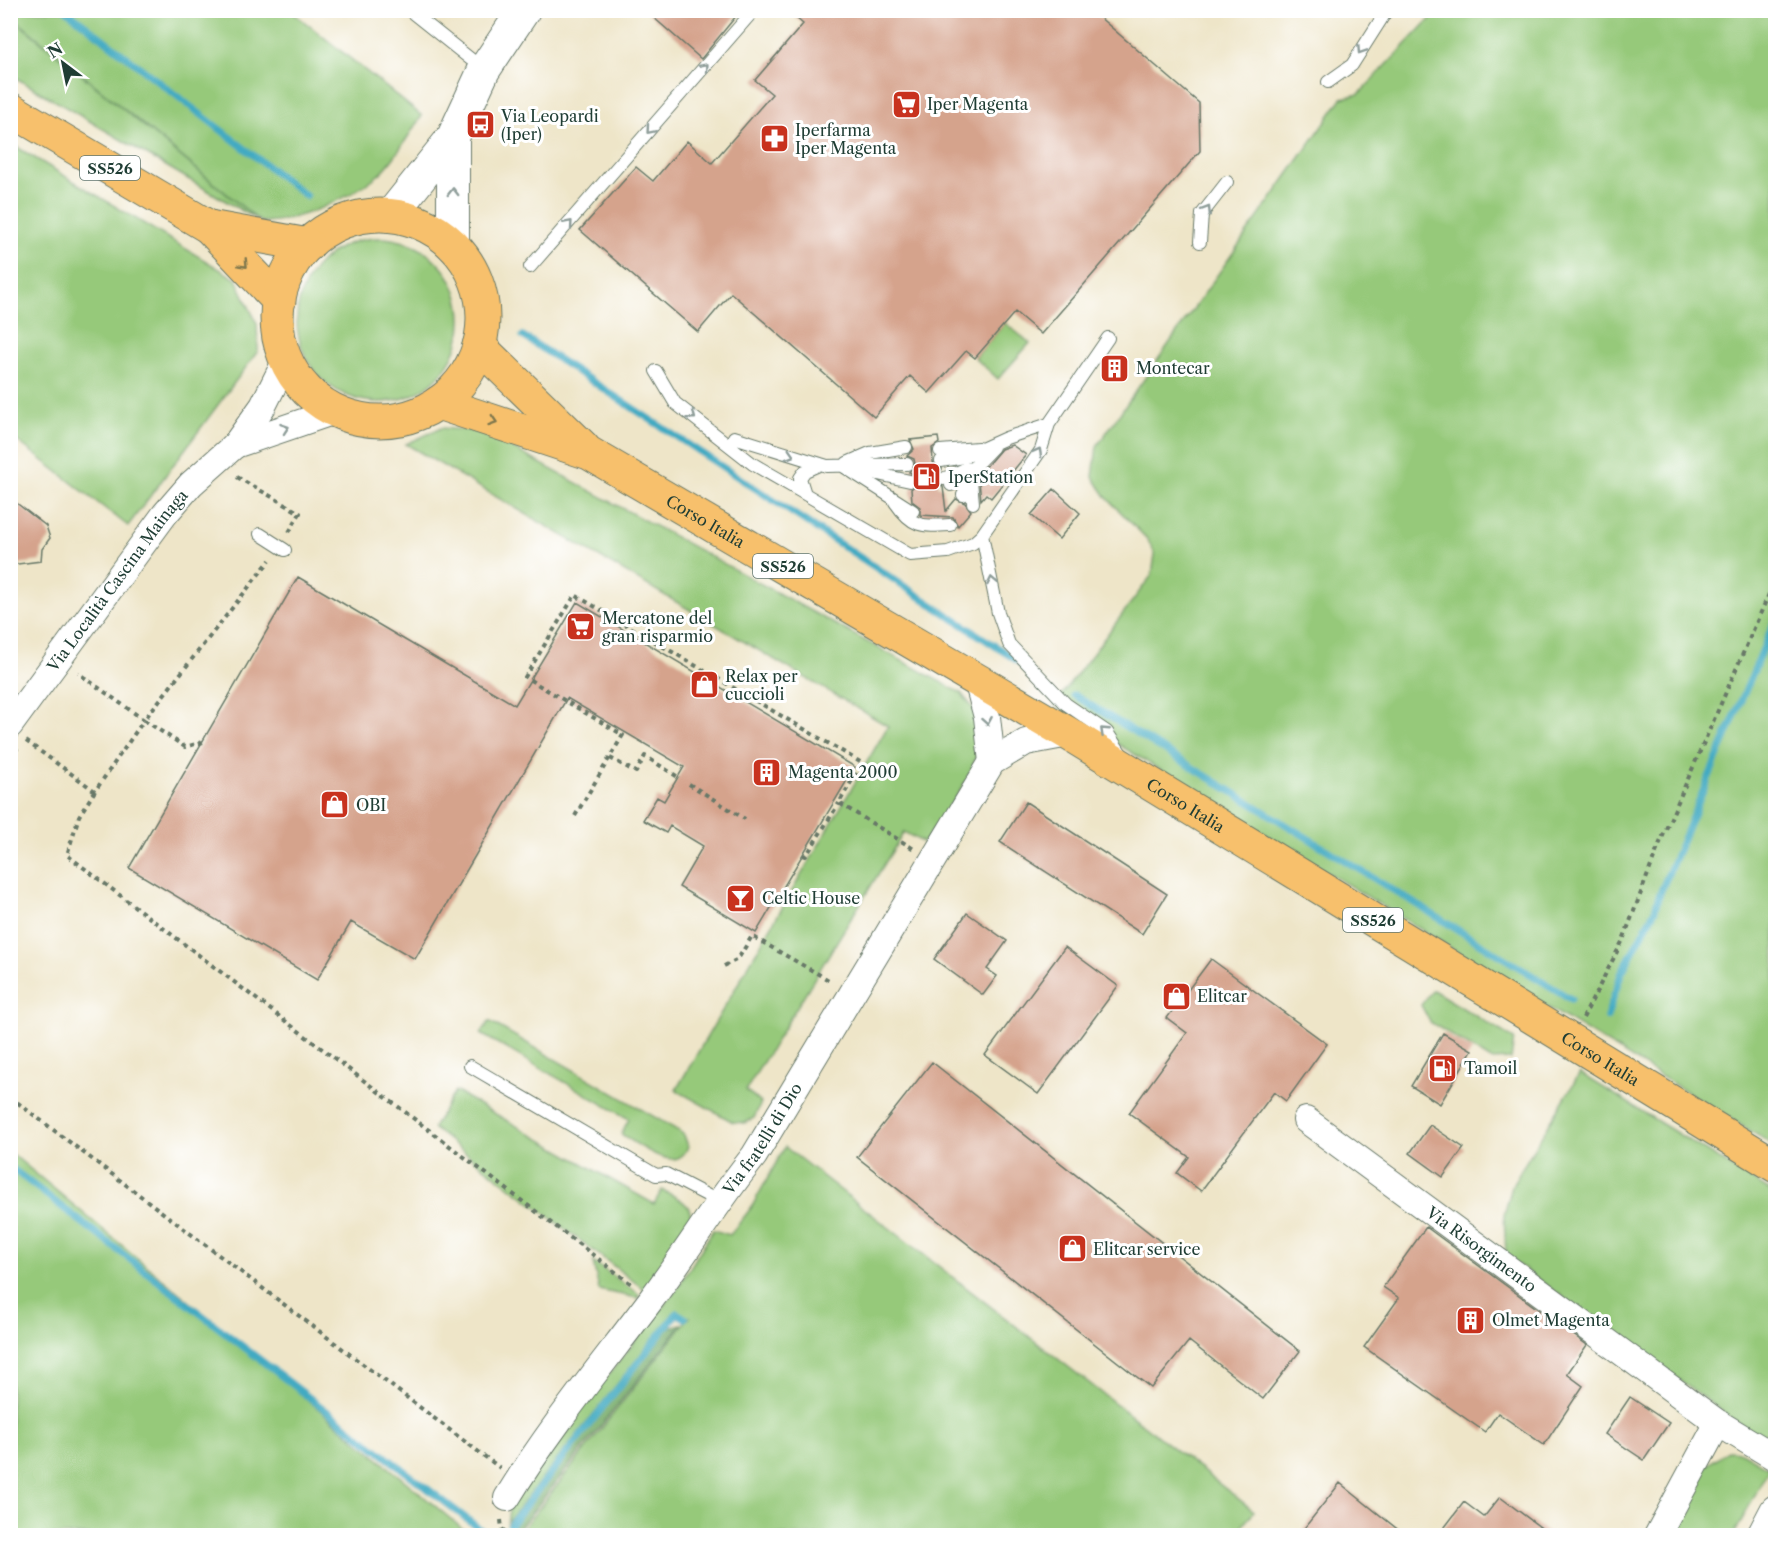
<svg xmlns="http://www.w3.org/2000/svg" width="1786" height="1546" font-family="'Libre Caslon Text',serif">
	<style>
		.green { fill: #96c97a; stroke: #5a8357; stroke-width: 1.5 }
		.forest { fill: #78ad6a; stroke: #4c754f; stroke-width: 1.5 }
		.lines { fill: none; stroke-linecap: round; stroke-linejoin: round }
		.stream { stroke: #42aac2; stroke-width: 7 }
		.building { fill: #d5a38c }
		.service-casing { stroke: #677868; stroke-width: 14 }
		.minor-casing { stroke: #677868; stroke-width: 28 }
		.tertiary-casing { stroke: #677868; stroke-width: 34 }
		.primary-casing { stroke: #677868; stroke-width: 35 }
		.path { stroke: #677868; stroke-width: 4; stroke-dasharray: 4.5 4.5; stroke-linecap: butt }
		.service { stroke: #fff; stroke-width: 12 }
		.minor { stroke: #fff; stroke-width: 26 }
		.tertiary { stroke: #fff; stroke-width: 32 }
		.primary { stroke: #f7c06c; stroke-width: 33 }
		.oneway { stroke: #8f9e9a }
		.oneway2 { stroke: #80784d }
		.labels { text-anchor: middle; dominant-baseline: central; stroke-width: 6; stroke-linejoin: round; paint-order: stroke }
		.shield { fill: #fff; stroke: #627771; stroke-width: 1.5 }
		.shield-label { font-size: 15px; font-weight: bold; fill: #1f3d34 }
		.poi-label { font-size: 16px; fill: #1f3d34; stroke: #fff; text-anchor: start }
		.street-label { font-size: 16px; fill: #1f3d34; stroke: #fff }
	</style>
	<rect width="100%" height="100%" fill="#fff"/>
	<filter id="ink" filterUnits="userSpaceOnUse"><feTurbulence type="fractalNoise" baseFrequency=".0167" numOctaves="2"/><feDisplacementMap in="SourceGraphic" scale="12" xChannelSelector="R" yChannelSelector="G"/><feConvolveMatrix kernelMatrix="1 2 1 2 8 2 1 2 1" color-interpolation-filters="sRGB"/></filter>
	<filter id="wash" filterUnits="userSpaceOnUse"><feTurbulence type="fractalNoise" baseFrequency=".008" numOctaves="4" result="noise"/><feDisplacementMap in="SourceGraphic" scale="24" xChannelSelector="R" yChannelSelector="G"/><feGaussianBlur stdDeviation="1.35" result="paint"/><feColorMatrix in="noise" values="0 0 0 0 0 0 0 0 0 0 0 0 0 0 0 0 0 1.4 0 .05"/><feComposite in="paint" operator="in"/></filter>
	<g filter="url(#wash)">
		<rect width="100%" height="100%" fill="#eee5c8"/>
		<!-- green -->
		<path class="green" d="M10 11H291L422 116C409 133 393 164 377 176 348 199 298 222 261 222L11 16Z
			M1438 11H1775V1146L1054 705 1152 575 1155 554 1147 539 1107 498 1093 477 1097 446 1342 98 1359 94Z
			M11 17 258 220 11 75Z
			M10 143 236 279 257 324 258 351 128 526 11 436Z
			M297 320a82 82 0 1 1 164 0a82 82 0 1 1-164 0Z
			M1005 323 1030 343 998 379 975 358Z
			M441 428 481 431 961 693C966 700 975 708 977 716 991 761 947 808 924 843L904 832 746 1090 761 1103 754 1118 745 1123 733 1122 676 1090 888 726 406 444Z
			M1433 990 1514 1039 1511 1059 1491 1060 1430 1022 1421 1005Z
			M489 1021 679 1131 684 1135 688 1146C678 1177 638 1144 621 1134L629 1119 481 1034Z
			M1580 1073 1775 1194V1447L1737 1422 1506 1256 1504 1215 1513 1183Z
			M455 1091 654 1204 662 1190C675 1197 692 1202 691 1219L645 1290 433 1128Z
			M785 1147 1254 1511 1237 1533 1239 1536 518 1535 690 1316 688 1318 676 1310 507 1523 510 1504 517 1489 677 1289 713 1230 730 1235 751 1208Z
			M10 1153H11L470 1535H11Z
			M593 1262 639 1294 638 1298 599 1290Z
			M1728 1451 1741 1452 1769 1468 1734 1535 1668 1536 1705 1466Z"/>
		<!-- forest -->
		<path class="forest" d="M682 1324 515 1534 513 1522 669 1327Z"/>
		<g class="lines">
			<!-- stream -->
			<path class="stream" d="M66 10 306 196
				M523 336 1021 663
				M1074 695 1571 999
				M1607 1017 1621 974 1655 910 1658 898 1776 618
				M10 1167 489 1536
				M510 1525 677 1313 685 1318"/>
		</g>
		<g id="blocks">
			<!-- building -->
			<path class="building" d="M645 10H741L701 59Z
				M787 10H1091L1199 103 1200 151 1041 334 1015 312 975 358 966 351 929 393 910 376 874 417 731 293 698 332 580 230 636 167 653 181 687 141 712 163 772 94 755 80 803 24Z
				M938 437 939 443 932 448 933 462 935 467 942 469 935 479 938 485 943 487 946 511 956 499 965 503 971 511 958 526 953 517 920 515V507L912 501 911 489 918 482 916 475 909 472 915 464 914 459 907 456 914 449 910 440Z
				M1012 445 1026 455 991 498 986 494 981 500 979 481 983 470 1001 449Z
				M1054 489 1080 513 1059 539 1031 515Z
				M10 498 46 526 50 538 42 549 41 561 10 565Z
				M298 577 515 705 577 602 855 767 756 933 679 887 703 846 670 826 666 833 643 820 657 797 664 801 684 767 567 698 415 959 351 922 317 980 129 868Z
				M1026 802 1167 894 1142 934 1000 842Z
				M967 913 1007 941 987 969 997 976 983 995 934 959Z
				M1065 947 1118 986 1038 1094 985 1055Z
				M1211 959 1327 1044 1286 1101 1274 1092 1201 1191 1177 1173 1189 1157 1129 1113 1187 1033 1167 1018Z
				M1443 1033 1472 1050 1440 1104 1411 1086Z
				M932 1062 1300 1351 1263 1399 1189 1341 1151 1388 857 1157Z
				M1430 1125 1464 1148 1443 1177 1410 1153Z
				M1426 1227 1587 1345 1567 1374 1583 1386 1544 1445 1498 1413 1485 1432 1364 1347 1399 1298 1383 1287Z
				M1630 1397 1669 1423 1644 1460 1605 1434Z
				M1340 1483 1406 1536H1298Z
				M1500 1497 1552 1536H1438L1464 1502 1484 1517Z"/>
		</g>
	</g>
	<g filter="url(#ink)">
		<use href="#blocks" fill-opacity="0" stroke="#677868" stroke-width="1.5"/>
		<g class="lines">
			<defs>
				<path id="service" d="M409 10 483 69
					M1328 82 1352 65 1387 10
					M1200 242 1202 214 1227 182
					M530 267 754 10
					M656 371 675 403 753 464 805 494 800 478 805 471 821 464
					M734 437 827 466 907 464
					M940 451 978 448
					M941 461 964 457 1006 438 1049 424
					M847 463 870 453 906 447
					M843 466 913 511
					M859 470 910 481
					M943 479 967 468
					M971 480 973 503
					M951 485 961 480 993 447
					M805 494 910 555 948 552 973 543 982 535 1041 450 1049 424 1108 338
					M963 495 975 472
					M895 502C912 527 921 527 950 525
					M260 534 285 550
					M982 535 998 613 1009 644 1066 704 1107 732 1122 755
					M470 1066 656 1175 666 1174 718 1201"/>
				<g id="minor">
					<path d="M235 445 335 411"/>
					<path d="M977 680 987 717 992 762"/>
					<path id="s1" d="M10 725 165 514 191 484 235 445 263 406 286 360"/>
					<path id="s2" d="M1306 1120 1718 1423 1776 1458"/>
					<path id="s3" d="M507 1498C549 1429 601 1366 650 1301 686 1253 717 1202 754 1156L992 762 1026 742 1069 734"/>
					<path d="M1657 1536 1718 1423"/>
				</g>
				<path id="tertiary" d="M453 137V246
					M390 216 453 137 484 70 524 10
					M1763 1536 1776 1511"/>
				<g id="primary">
					<path d="M10 109 209 227 279 301"/>
					<circle cx="380" cy="318" r="103"/>
					<path d="M209 227 308 245"/>
					<path d="M479 346 583 447"/>
					<path id="s4" d="M438 403 589 453 1069 734 1776 1166"/>
				</g>
			</defs>
			<!-- service casing -->
			<use href="#service" class="service-casing"/>
			<!-- minor casing -->
			<use href="#minor" class="minor-casing"/>
			<!-- tertiary casing -->
			<use href="#tertiary" class="tertiary-casing"/>
			<!-- primary casing -->
			<use href="#primary" class="primary-casing"/>
			<!-- path -->
			<path class="path" d="M237 477 300 513 288 534
				M26 741 95 791 144 720 78 673
				M203 742 185 747 144 720 270 560
				M610 758 636 772 645 756 678 777
				M10 759 18 747
				M689 784 745 819
				M95 791 79 816 67 855 634 1286
				M575 816 623 735 525 677 575 595 862 763 839 803 914 849
				M803 855 806 856 839 803
				M724 966 738 959 752 936 832 982
				M1583 1018 1623 940 1659 845 1776 578
				M10 1097 500 1468
				M501 1520 502 1529 511 1536
				M496 1536 502 1529"/>
			<!-- service -->
			<use href="#service" class="service"/>
			<!-- minor -->
			<use href="#minor" class="minor"/>
			<!-- tertiary -->
			<use href="#tertiary" class="tertiary"/>
			<!-- primary -->
			<use href="#primary" class="primary"/>
		</g>
		<!-- one-way arrows -->
		<defs><path id="oneway-chevron" d="M-2-3.5L2.5 0L-2 3.5" fill="none" stroke-width="1.6" stroke-linecap="round" stroke-linejoin="round" transform="scale(1.5)"/></defs>
		<g class="oneway">
			<use href="#oneway-chevron" transform="translate(1361 50) rotate(123)"/>
			<use href="#oneway-chevron" transform="translate(705 67) rotate(-49)"/>
			<use href="#oneway-chevron" transform="translate(650 130) rotate(131)"/>
			<use href="#oneway-chevron" transform="translate(453 192) rotate(-90)"/>
			<use href="#oneway-chevron" transform="translate(1207 210) rotate(-58)"/>
			<use href="#oneway-chevron" transform="translate(569 224) rotate(-49)"/>
			<use href="#oneway-chevron" transform="translate(692 416) rotate(38)"/>
			<use href="#oneway-chevron" transform="translate(285 428) rotate(-19)"/>
			<use href="#oneway-chevron" transform="translate(1038 452) rotate(-61)"/>
			<use href="#oneway-chevron" transform="translate(790 455) rotate(17)"/>
			<use href="#oneway-chevron" transform="translate(992 581) rotate(-101)"/>
			<use href="#oneway-chevron" transform="translate(987 721) rotate(80)"/>
			<use href="#oneway-chevron" transform="translate(1104 731) rotate(-137)"/>
		</g>
		<g class="oneway2">
			<use href="#oneway-chevron" transform="translate(244 264) rotate(46)"/>
			<use href="#oneway-chevron" transform="translate(493 421) rotate(18)"/>
		</g>
	</g>
	<!-- icons -->
	<defs>
		<symbol id="supermarket-square" viewBox="-11 -11 22 22"><rect x="-9" y="-9" width="18" height="18" rx="4" fill="#c8321e" stroke="#fff"/><path d="M-6-5.5h2.5l.6 2H6L4.5 2H-2.5L-4.4-4H-6ZM-1.5 3.2a1.3 1.3 0 1 0 .1 0ZM3 3.2a1.3 1.3 0 1 0 .1 0Z" fill="#fff"/></symbol>
		<symbol id="bus-square" viewBox="-11 -11 22 22"><rect x="-9" y="-9" width="18" height="18" rx="4" fill="#c8321e" stroke="#fff"/><path d="M-5-6H5V4H4V6H2V4H-2V6H-4V4H-5ZM-3.5-4V0h7V-4ZM-3.5 1.2v1.5H-2V1.2ZM2 1.2v1.5H3.5V1.2Z" fill="#fff"/></symbol>
		<symbol id="pharmacy-square" viewBox="-11 -11 22 22"><rect x="-9" y="-9" width="18" height="18" rx="4" fill="#c8321e" stroke="#fff"/><path d="M-2-6h4v4h4v4h-4v4h-4v-4h-4v-4h4Z" fill="#fff"/></symbol>
		<symbol id="building-square" viewBox="-11 -11 22 22"><rect x="-9" y="-9" width="18" height="18" rx="4" fill="#c8321e" stroke="#fff"/><path d="M-4-6H4V6H1V3H-1V6H-4ZM-2.5-4.3h1.7v1.8h-1.7ZM.8-4.3h1.7v1.8H.8ZM-2.5-1h1.7V.8h-1.7ZM.8-1h1.7V.8H.8Z" fill="#fff"/></symbol>
		<symbol id="fuel-square" viewBox="-11 -11 22 22"><rect x="-9" y="-9" width="18" height="18" rx="4" fill="#c8321e" stroke="#fff"/><path d="M-5.5-6h7V0h2V4h1.3V-2.5L3-4.5l.8-.8L6-3V5H2.5V1h-1V6h-7ZM-4.2-4.7v3.2H.2V-4.7Z" fill="#fff"/></symbol>
		<symbol id="shop-square" viewBox="-11 -11 22 22"><rect x="-9" y="-9" width="18" height="18" rx="4" fill="#c8321e" stroke="#fff"/><path d="M-5-2.5h2.3a2.7 3.5 0 0 1 5.4 0H5L5.5 6h-11ZM-1.5-2.5h3a1.5 2.3 0 0 0-3 0Z" fill="#fff"/></symbol>
		<symbol id="bar-square" viewBox="-11 -11 22 22"><rect x="-9" y="-9" width="18" height="18" rx="4" fill="#c8321e" stroke="#fff"/><path d="M-6-5H6L.8 .8V4.5H3.5V6h-7V4.5H-.8V.8Z" fill="#fff"/></symbol>
	</defs>
	<g fill-rule="evenodd">
		<use href="#supermarket-square" x="890" y="88" width="33" height="33"/>
		<use href="#bus-square" x="464" y="108" width="33" height="33"/>
		<use href="#pharmacy-square" x="758" y="122" width="33" height="33"/>
		<use href="#building-square" x="1098" y="352" width="33" height="33"/>
		<use href="#fuel-square" x="910" y="460" width="33" height="33"/>
		<use href="#supermarket-square" x="564" y="610" width="33" height="33"/>
		<use href="#shop-square" x="688" y="668" width="33" height="33"/>
		<use href="#building-square" x="750" y="756" width="33" height="33"/>
		<use href="#shop-square" x="318" y="788" width="33" height="33"/>
		<use href="#bar-square" x="724" y="882" width="33" height="33"/>
		<use href="#shop-square" x="1160" y="980" width="33" height="33"/>
		<use href="#fuel-square" x="1426" y="1052" width="33" height="33"/>
		<use href="#shop-square" x="1056" y="1232" width="33" height="33"/>
		<use href="#building-square" x="1454" y="1304" width="33" height="33"/>
	</g>
	<g class="labels">
		<!-- shield labels -->
		<g class="shield">
			<rect x="80" y="156" width="60" height="24" rx="4.5"/>
			<rect x="753" y="554" width="60" height="24" rx="4.5"/>
			<rect x="1343" y="908" width="60" height="24" rx="4.5"/>
		</g>
		<g class="shield-label">
			<text x="110" y="168">SS526</text>
			<text x="783" y="566">SS526</text>
			<text x="1373" y="920">SS526</text>
		</g>
		<!-- poi labels -->
		<g class="poi-label">
			<text x="927" y="104">Iper Magenta</text>
			<text x="501" y="116">Via Leopardi<tspan x="501" dy="18">(Iper)</tspan></text>
			<text x="795" y="130">Iperfarma<tspan x="795" dy="18">Iper Magenta</tspan></text>
			<text x="1136" y="368">Montecar</text>
			<text x="948" y="477">IperStation</text>
			<text x="602" y="618">Mercatone del<tspan x="602" dy="18">gran risparmio</tspan></text>
			<text x="725" y="676">Relax per<tspan x="725" dy="18">cuccioli</tspan></text>
			<text x="788" y="772">Magenta 2000</text>
			<text x="356" y="805">OBI</text>
			<text x="762" y="898">Celtic House</text>
			<text x="1197" y="996">Elitcar</text>
			<text x="1464" y="1068">Tamoil</text>
			<text x="1093" y="1249">Elitcar service</text>
			<text x="1492" y="1320">Olmet Magenta</text>
		</g>
		<!-- street labels -->
		<g class="street-label">
			<text stroke="none"><textPath href="#s4" startOffset="294">Corso Italia</textPath></text>
			<text stroke="none"><textPath href="#s1" startOffset="180">Via Località Cascina Mainaga</textPath></text>
			<text stroke="none"><textPath href="#s4" startOffset="852">Corso Italia</textPath></text>
			<text stroke="none"><textPath href="#s4" startOffset="1338">Corso Italia</textPath></text>
			<text stroke="none"><textPath href="#s3" startOffset="441">Via fratelli di Dio</textPath></text>
			<text stroke="none"><textPath href="#s2" startOffset="218">Via Risorgimento</textPath></text>
		</g>
	</g>
	<!-- margin -->
	<rect width="1786" height="1546" fill="none" stroke="#fff" stroke-width="36"/>
	<!-- north arrow -->
	<g transform="translate(63 63) rotate(328)" stroke="#ffffff" stroke-width="4.5" paint-order="stroke">
	<path d="M0-4.5L10 22L0 15L-10 22Z" fill="#1f3d34"/>
	<text y="-9" font-size="16" font-weight="bold" text-anchor="middle" fill="#1f3d34">N</text>
	</g>
</svg>
